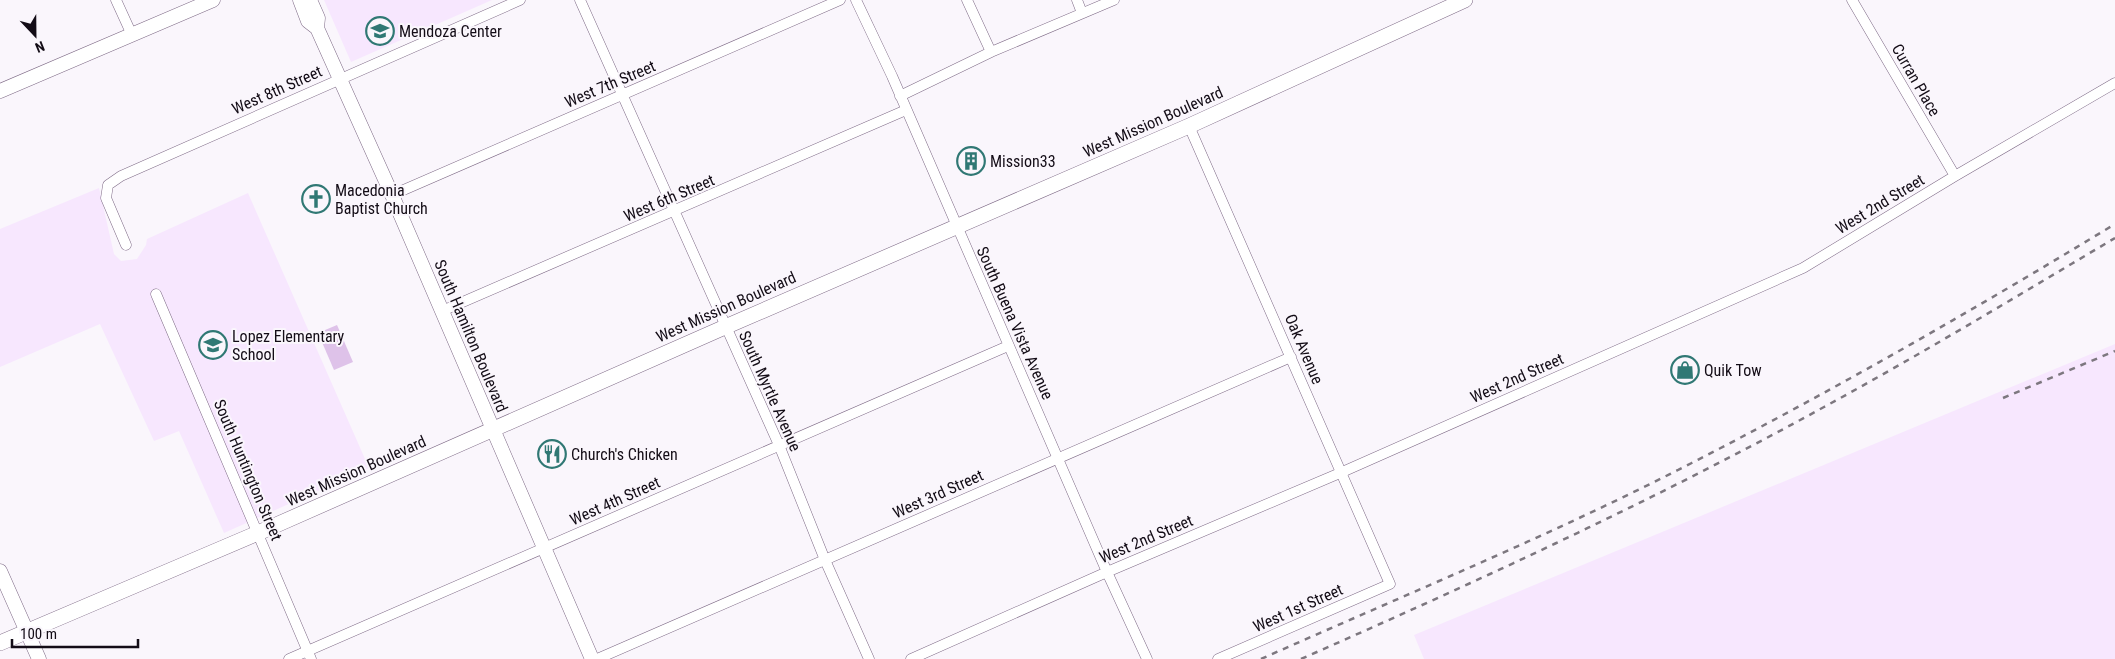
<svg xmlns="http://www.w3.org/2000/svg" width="2115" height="659" font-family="'Roboto Condensed',sans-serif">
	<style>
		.built { fill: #f7e7fe }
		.green { fill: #dec2e9 }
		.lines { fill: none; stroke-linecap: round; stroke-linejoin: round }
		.street-casing { stroke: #7e6a86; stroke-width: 11 }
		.secondary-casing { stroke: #7e6a86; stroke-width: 15 }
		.primary-casing { stroke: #7e6a86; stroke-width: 16 }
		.street { stroke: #fff; stroke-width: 10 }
		.secondary { stroke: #fff; stroke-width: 14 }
		.primary { stroke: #fff; stroke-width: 15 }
		.rail { stroke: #7d777f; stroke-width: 2.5; stroke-dasharray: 6 6; stroke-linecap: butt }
		.labels { text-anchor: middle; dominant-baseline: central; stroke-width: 4; stroke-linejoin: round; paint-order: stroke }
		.poi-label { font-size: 16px; fill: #130c16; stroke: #faf6fc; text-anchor: start }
		.street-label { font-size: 16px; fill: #130c16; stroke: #faf6fc }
	</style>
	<rect width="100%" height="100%" fill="#faf6fc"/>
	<!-- built -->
	<path class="built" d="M324 0H492L351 62Z
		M99 188 114 254 121 261 137 259 146 245 147 239 248 193 369 468 224 533 179 431 154 441 100 324 0 367V229Z
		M2115 344V659H1424L1414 635Z"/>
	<!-- green -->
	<path class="green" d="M337 325 353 362 334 370 318 333Z"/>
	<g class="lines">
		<defs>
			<path id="street" d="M116 0 132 35
				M580 0 779 445 825 560 869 659
				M856 0 892 76 1107 572 1147 659
				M967 0 991 52
				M1077 0 1082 13
				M1852 0 1955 176
				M900 96 991 52 1114 0
				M1189 126 1390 584 1218 659
				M392 195 840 0
				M126 245 106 198 108 185 121 176 520 0
				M156 294 311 659
				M442 311 906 110
				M289 659 1008 346
				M597 659 1291 357
				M911 659 1107 572 1340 473 1803 268 1955 176 2115 83"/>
			<path id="secondary" d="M300 0 308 21 317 28 392 195 592 659
				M310 0 318 18 317 28
				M0 91 213 0
				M0 571 39 659"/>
			<path id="primary" d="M0 643 258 533 725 327 1189 126 1465 0"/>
		</defs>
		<!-- street casing -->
		<use href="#street" class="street-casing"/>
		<!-- secondary casing -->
		<use href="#secondary" class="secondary-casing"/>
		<!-- primary casing -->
		<use href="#primary" class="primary-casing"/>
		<!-- street -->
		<use href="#street" class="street"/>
		<!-- secondary -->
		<use href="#secondary" class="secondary"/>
		<!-- primary -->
		<use href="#primary" class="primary"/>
		<!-- rail -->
		<path class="rail" d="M2003 398 2115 351
			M1261 659C1400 597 1542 539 1678 470 1827 394 1972 311 2115 224
			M1301 659C1478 581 1655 500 1824 407 1923 353 2019 295 2115 238"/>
	</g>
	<!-- icons -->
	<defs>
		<symbol id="school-ring" viewBox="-11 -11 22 22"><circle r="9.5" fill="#faf6fc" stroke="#307874" stroke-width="1.5"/><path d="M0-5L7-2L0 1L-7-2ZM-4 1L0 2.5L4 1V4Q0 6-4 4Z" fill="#307874"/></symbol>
		<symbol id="building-ring" viewBox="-11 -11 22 22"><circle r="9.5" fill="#faf6fc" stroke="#307874" stroke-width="1.5"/><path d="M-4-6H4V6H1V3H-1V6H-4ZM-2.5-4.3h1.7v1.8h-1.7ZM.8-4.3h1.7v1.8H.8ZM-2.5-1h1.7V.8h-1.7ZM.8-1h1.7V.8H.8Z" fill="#307874"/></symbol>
		<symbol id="church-ring" viewBox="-11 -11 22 22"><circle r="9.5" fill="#faf6fc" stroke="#307874" stroke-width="1.5"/><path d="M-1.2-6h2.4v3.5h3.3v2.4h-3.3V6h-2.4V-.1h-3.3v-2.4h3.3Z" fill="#307874"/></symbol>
		<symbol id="shop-ring" viewBox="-11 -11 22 22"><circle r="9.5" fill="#faf6fc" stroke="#307874" stroke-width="1.5"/><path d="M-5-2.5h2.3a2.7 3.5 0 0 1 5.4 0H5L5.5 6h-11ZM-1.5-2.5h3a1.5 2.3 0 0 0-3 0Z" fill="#307874"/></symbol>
		<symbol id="restaurant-ring" viewBox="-11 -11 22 22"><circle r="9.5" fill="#faf6fc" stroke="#307874" stroke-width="1.5"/><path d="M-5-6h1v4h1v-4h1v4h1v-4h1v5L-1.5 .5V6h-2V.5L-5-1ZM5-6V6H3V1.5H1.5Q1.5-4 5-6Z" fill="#307874"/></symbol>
	</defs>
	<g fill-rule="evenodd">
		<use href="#school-ring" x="364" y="15" width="32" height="32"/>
		<use href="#building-ring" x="955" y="145" width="32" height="32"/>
		<use href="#church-ring" x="300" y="183" width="32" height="32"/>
		<use href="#school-ring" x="197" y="329" width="32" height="32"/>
		<use href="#shop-ring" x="1669" y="354" width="32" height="32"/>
		<use href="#restaurant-ring" x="536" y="438" width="32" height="32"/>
	</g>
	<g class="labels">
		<!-- poi labels -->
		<g class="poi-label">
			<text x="399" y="31">Mendoza Center</text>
			<text x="990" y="161">Mission33</text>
			<text x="335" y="190">Macedonia<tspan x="335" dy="18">Baptist Church</tspan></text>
			<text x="232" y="336">Lopez Elementary<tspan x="232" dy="18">School</tspan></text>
			<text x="1704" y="370">Quik Tow</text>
			<text x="571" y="454">Church's Chicken</text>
		</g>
		<!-- street labels -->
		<g class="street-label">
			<text transform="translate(1916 80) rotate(60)">Curran Place</text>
			<text transform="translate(610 84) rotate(-23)">West 7th Street</text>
			<text transform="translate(277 90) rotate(-24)">West 8th Street</text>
			<text transform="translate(1153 122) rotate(-24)">West Mission Boulevard</text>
			<text transform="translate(669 198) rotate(-23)">West 6th Street</text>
			<text transform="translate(1880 204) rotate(-31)">West 2nd Street</text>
			<text transform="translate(726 307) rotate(-24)">West Mission Boulevard</text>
			<text transform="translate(1015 323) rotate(66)">South Buena Vista Avenue</text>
			<text transform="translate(471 336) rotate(67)">South Hamilton Boulevard</text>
			<text transform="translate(1304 349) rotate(67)">Oak Avenue</text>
			<text transform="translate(1517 378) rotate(-24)">West 2nd Street</text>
			<text transform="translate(770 391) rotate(66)">South Myrtle Avenue</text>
			<text transform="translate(248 470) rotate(67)">South Huntington Street</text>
			<text transform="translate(356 471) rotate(-24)">West Mission Boulevard</text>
			<text transform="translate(938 494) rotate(-24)">West 3rd Street</text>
			<text transform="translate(615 501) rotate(-24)">West 4th Street</text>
			<text transform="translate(1146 539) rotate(-23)">West 2nd Street</text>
			<text transform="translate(1298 608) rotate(-24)">West 1st Street</text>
		</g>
	</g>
	<!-- north arrow -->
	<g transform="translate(35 35) rotate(158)" stroke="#faf6fc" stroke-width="4" paint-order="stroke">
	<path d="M0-4L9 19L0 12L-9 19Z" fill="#130c16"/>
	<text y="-8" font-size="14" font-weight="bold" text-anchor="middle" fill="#130c16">N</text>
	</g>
	<!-- scale -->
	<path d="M12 639v8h126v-8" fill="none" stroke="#130c16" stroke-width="2.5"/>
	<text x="20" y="639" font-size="15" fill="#130c16" stroke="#faf6fc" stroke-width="4" paint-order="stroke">100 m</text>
</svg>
